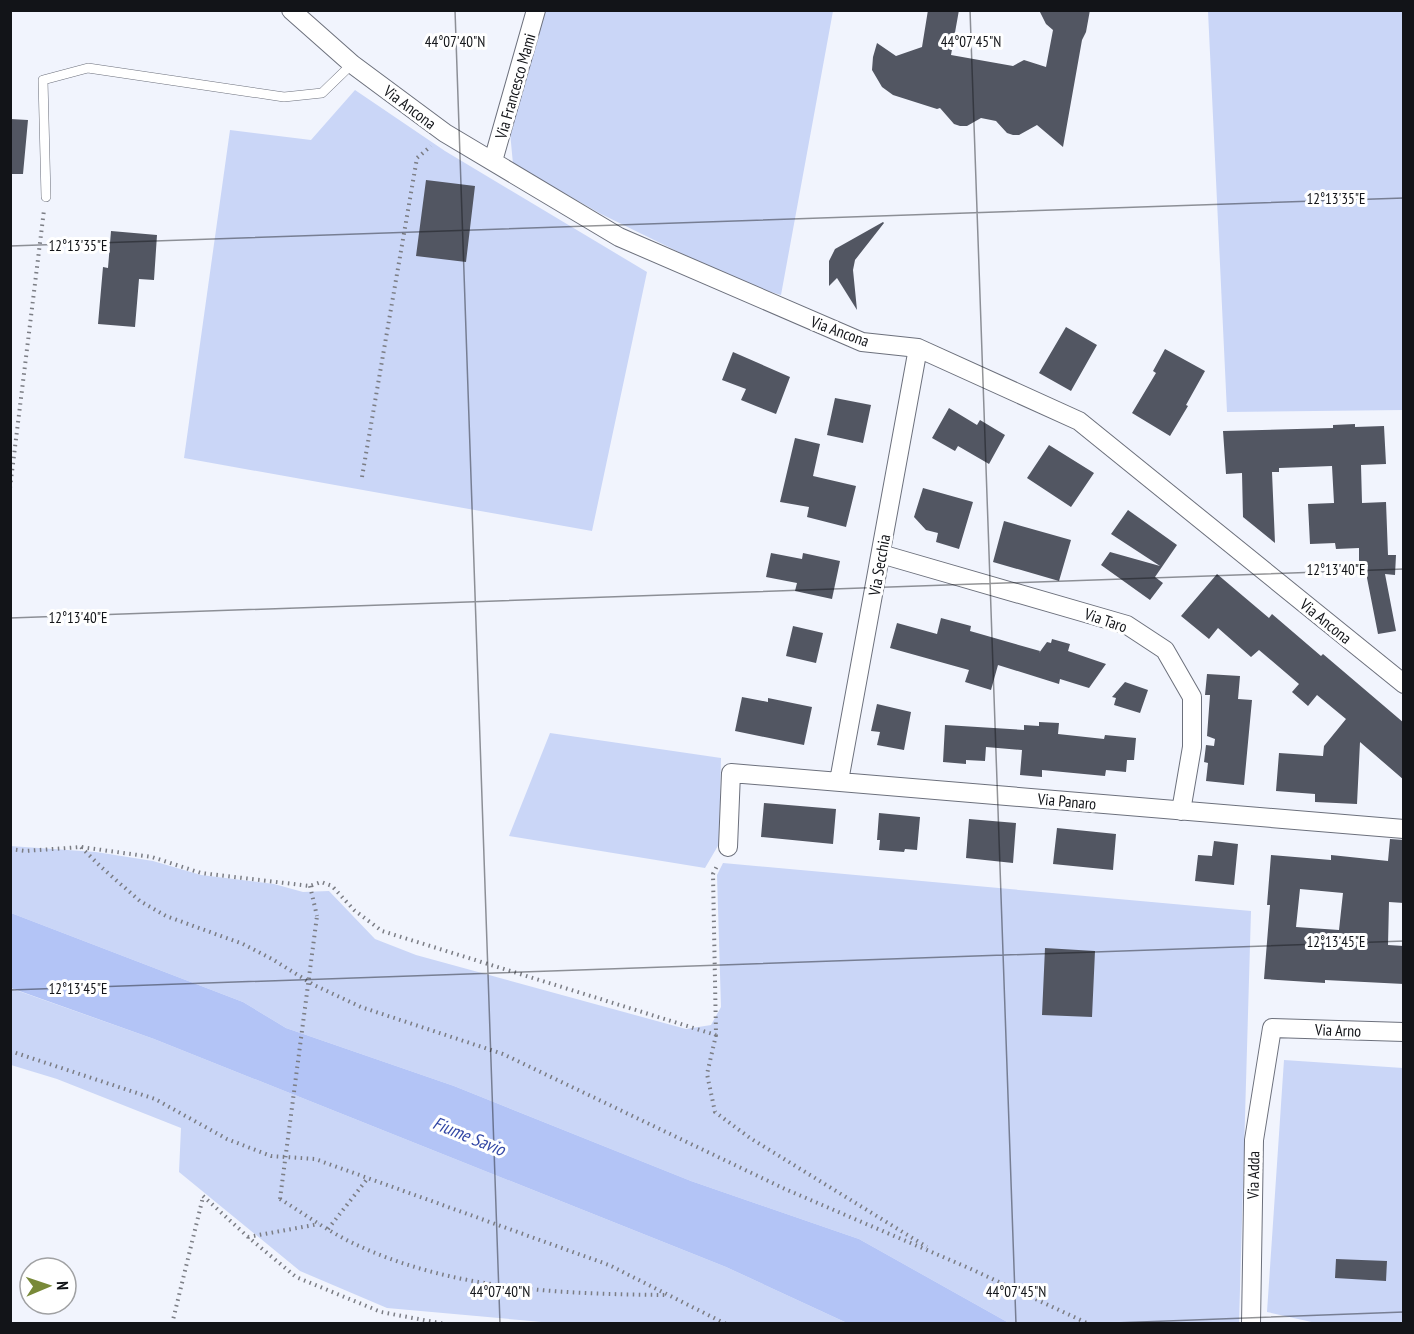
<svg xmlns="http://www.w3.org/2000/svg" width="1414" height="1334" font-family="'PT Sans Narrow',sans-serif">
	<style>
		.green { fill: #cad6f7 }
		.water { fill: #b3c4f6 }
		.building { fill: #525662; fill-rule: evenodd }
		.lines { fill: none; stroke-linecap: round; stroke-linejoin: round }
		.lane-casing { stroke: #6c707c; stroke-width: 10 }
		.street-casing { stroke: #6c707c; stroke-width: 20 }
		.path { stroke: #7b7d84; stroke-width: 4; stroke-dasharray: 1.5 4.5; stroke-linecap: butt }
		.lane { stroke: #fff; stroke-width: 9 }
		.street { stroke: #fff; stroke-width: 18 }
		.path-bridge { stroke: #7b7d84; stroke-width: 4; stroke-dasharray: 1.5 4.5; stroke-linecap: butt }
		.ticks { fill: none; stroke: #121418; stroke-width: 1.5; stroke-opacity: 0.45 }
		.labels { text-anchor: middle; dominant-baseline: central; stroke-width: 6; stroke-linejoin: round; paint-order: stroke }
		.street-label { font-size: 16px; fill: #121418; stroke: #fff }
		.water-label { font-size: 18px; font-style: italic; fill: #3348a5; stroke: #fff }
		.ticks-label { font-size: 15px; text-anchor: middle; fill: #121418; stroke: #fff; stroke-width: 6; stroke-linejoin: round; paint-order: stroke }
	</style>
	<rect width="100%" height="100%" fill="#f1f4fd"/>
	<!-- green -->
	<path class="green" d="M545 11H833L781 295 742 283 601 214 513 164 510 132Z
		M1208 11H1403V410L1227 412Z
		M355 90 445 151 647 272 592 531 184 458 230 130 311 140Z
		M550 733 721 758 719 844 705 868 509 836Z
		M10 846 96 852 153 861 201 875 274 884 303 892 329 891 375 939 416 955 686 1029 711 1025 721 1007 717 875 723 863 1251 911 1239 1323H1009L859 1239 691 1181 454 1086 286 1028 243 1002 11 913Z
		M10 988 154 1039 726 1267 847 1323 564 1324 387 1308 300 1271 179 1172 181 1128 57 1079 11 1065Z
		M1284 1060 1403 1068V1323H1316L1267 1312Z"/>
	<!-- water -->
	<path class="water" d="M11 913 243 1002 286 1028 454 1086 691 1181 859 1239 1009 1323H847L726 1267 154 1039 11 988Z"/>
	<!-- building -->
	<path class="building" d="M928 10H959L951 55 1013 66 1024 60 1046 67 1053 30 1046 24 1039 10H1090L1086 32 1082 40 1063 147 1037 125 1019 135H1013L1007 133 996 121 981 118 967 126H960L954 124 940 108 937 109 893 95 882 87 872 70 873 57 877 43 896 56 922 47Z
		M10 119 28 120 23 174H10Z
		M426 180 475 186 466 262 416 256Z
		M883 222 884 223 855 260 853 270 857 310 837 278 829 286V261L835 249Z
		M111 231 157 235 154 280 139 279 135 327 98 324 103 267 108 268Z
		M1066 327 1097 345 1071 391 1039 373Z
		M1165 349 1205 371 1186 405 1188 406 1170 436 1132 413 1156 373 1153 371Z
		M733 352 790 377 776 414 741 400 746 389 722 380Z
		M835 398 871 405 863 443 827 435Z
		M949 408 977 425 980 420 1005 435 989 464 958 446 955 451 932 438Z
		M1355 424V427L1384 426 1386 464 1361 465 1362 503 1386 502 1388 555H1396L1395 575 1385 574 1396 631 1378 634 1367 578 1368 565H1359V548L1336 549 1335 543 1310 544 1308 504 1334 503 1332 466 1279 468V472H1272L1275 543 1243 517 1242 473 1226 474 1223 431 1333 428V425Z
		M795 438 820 444 813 476 856 486 846 527 807 517 809 507 780 502Z
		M1049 445 1094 473 1071 507 1027 478Z
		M923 488 973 502 959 549 936 542 938 533 926 530 914 517Z
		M1128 510 1177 545 1155 577 1163 583 1150 600 1101 565 1110 552 1160 566 1111 534Z
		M1004 521 1071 540 1059 581 993 562Z
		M771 553 802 559 803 553 840 561 832 599 795 591 797 583 766 577Z
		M1217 574 1269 618 1272 614 1321 656 1323 654 1404 723V780L1360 742 1357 804 1315 802V794L1276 791 1279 753 1323 756 1324 746 1346 719 1317 695 1308 706 1292 692 1299 684 1259 650 1251 657 1218 628 1209 639 1181 616Z
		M941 618 971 626 970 631 1040 651 1039 653 1047 642 1051 643 1052 639 1070 644 1068 651 1106 664 1089 688 1060 679 1059 684 998 665 991 690 965 682 969 670 890 648 897 623 937 634Z
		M793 626 823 633 816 663 786 656Z
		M1207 674 1240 676 1238 699 1252 700 1244 785 1206 781 1208 763 1204 762 1206 745 1214 746 1215 739 1207 736 1210 695H1205Z
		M1125 682 1148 690 1140 713 1114 705 1116 698 1112 697Z
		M742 697 768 702V698L812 707 804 745 735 731Z
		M877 704 911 712 904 750 877 745 880 732 871 731Z
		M1039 722 1059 723 1058 734 1104 739 1105 735 1136 738 1134 760H1127L1126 772 1106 770 1105 776 1042 770V777L1020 775 1022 750 986 747 985 761 966 760V764L943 762 945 725 1024 730V725L1039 726Z
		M764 803 836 809 833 844 761 837Z
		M879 813 920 817 917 850 905 849 904 852 879 850 880 840H877Z
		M969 819 1016 823 1013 863 966 858Z
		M1057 828 1116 834 1113 870 1053 864Z
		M1390 839 1404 840V903L1389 902 1388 945 1404 946V984L1325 980V983L1264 979 1270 905H1267L1271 855 1331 860V855L1388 861ZM1300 889 1343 893 1339 930 1296 927Z
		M1214 841 1238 844 1234 885 1195 881 1198 855 1212 856Z
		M1045 948 1095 951 1092 1017 1042 1015Z
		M1336 1259 1387 1261 1386 1281 1335 1278Z"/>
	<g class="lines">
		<defs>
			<path id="lane" d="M46 197 43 80 88 68 284 97 322 93 352 64"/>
			<path id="street" d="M291 10 352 64 445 133 619 237 862 342 918 348 1079 421 1404 684
				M493 161 536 10
				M881 554 1127 625 1165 650 1192 697V747L1181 811
				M839 781 918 348
				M728 847 731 773 1404 829
				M1251 1324 1254 1140 1272 1028 1404 1032"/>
		</defs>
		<!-- lane casing -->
		<use href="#lane" class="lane-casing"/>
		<!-- street casing -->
		<use href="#street" class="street-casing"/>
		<!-- path -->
		<path class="path" d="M362 477 417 158 431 146
			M10 488 44 210
			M81 847 101 867 140 901 166 916 243 944 272 959 314 985 361 1007 503 1054 785 1189 971 1269 1089 1324
			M10 849 25 851 81 847 152 857 201 873 310 886 321 882 332 886 354 910 382 931 716 1035 713 874 718 864
			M310 886 317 916
			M716 1035 707 1074 715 1112 750 1138 927 1247
			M10 1051 155 1099 227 1139 271 1156 315 1159 609 1265 726 1324
			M203 1196 248 1237 296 1277 381 1312 445 1324
			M280 1199C306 1215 332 1234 359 1246 455 1290 562 1294 665 1295
			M328 1229 368 1178
			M248 1237 319 1224
			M172 1324 203 1197"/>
		<!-- lane -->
		<use href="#lane" class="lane"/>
		<!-- street -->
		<use href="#street" class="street"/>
		<!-- path-bridge -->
		<path class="path-bridge" d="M280 1199 317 916"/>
	</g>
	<!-- ticks -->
	<path class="ticks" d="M455 10 500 1324M970 10 1016 1324M10 246 1404 198M10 618 1404 569M10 990 1404 941M1088 1324 1404 1312"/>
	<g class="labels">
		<!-- street labels -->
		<g class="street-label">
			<text transform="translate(515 86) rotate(-74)">Via Francesco Mami</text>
			<text transform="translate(410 107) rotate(37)">Via Ancona</text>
			<text transform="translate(840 331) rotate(20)">Via Ancona</text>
			<text transform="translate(879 565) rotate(-80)">Via Secchia</text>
			<text transform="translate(1106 620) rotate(19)">Via Taro</text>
			<text transform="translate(1326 621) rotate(39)">Via Ancona</text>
			<text transform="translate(1067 801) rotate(5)">Via Panaro</text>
			<text transform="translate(1338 1030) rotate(2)">Via Arno</text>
			<text transform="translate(1253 1175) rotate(-89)">Via Adda</text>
		</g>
		<!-- water labels -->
		<g class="water-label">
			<text transform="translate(469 1136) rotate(22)">Fiume Savio</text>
		</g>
	</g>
	<g class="ticks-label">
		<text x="455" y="47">44°07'40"N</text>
		<text x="971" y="47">44°07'45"N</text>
		<text x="1336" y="204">12°13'35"E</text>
		<text x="78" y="251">12°13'35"E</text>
		<text x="1336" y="575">12°13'40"E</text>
		<text x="78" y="623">12°13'40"E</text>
		<text x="1336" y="947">12°13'45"E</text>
		<text x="78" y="994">12°13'45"E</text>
		<text x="500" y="1297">44°07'40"N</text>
		<text x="1016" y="1297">44°07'45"N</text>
	</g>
	<!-- border -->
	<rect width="1414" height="1334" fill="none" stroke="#121418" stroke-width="24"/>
	<!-- north arrow -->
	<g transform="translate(48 1286) rotate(88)"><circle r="28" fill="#ffffff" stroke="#a0a1a3" stroke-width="1.5"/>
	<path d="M0-4.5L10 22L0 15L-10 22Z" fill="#788938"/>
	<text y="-9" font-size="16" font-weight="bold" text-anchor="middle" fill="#121418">N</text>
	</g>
</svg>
